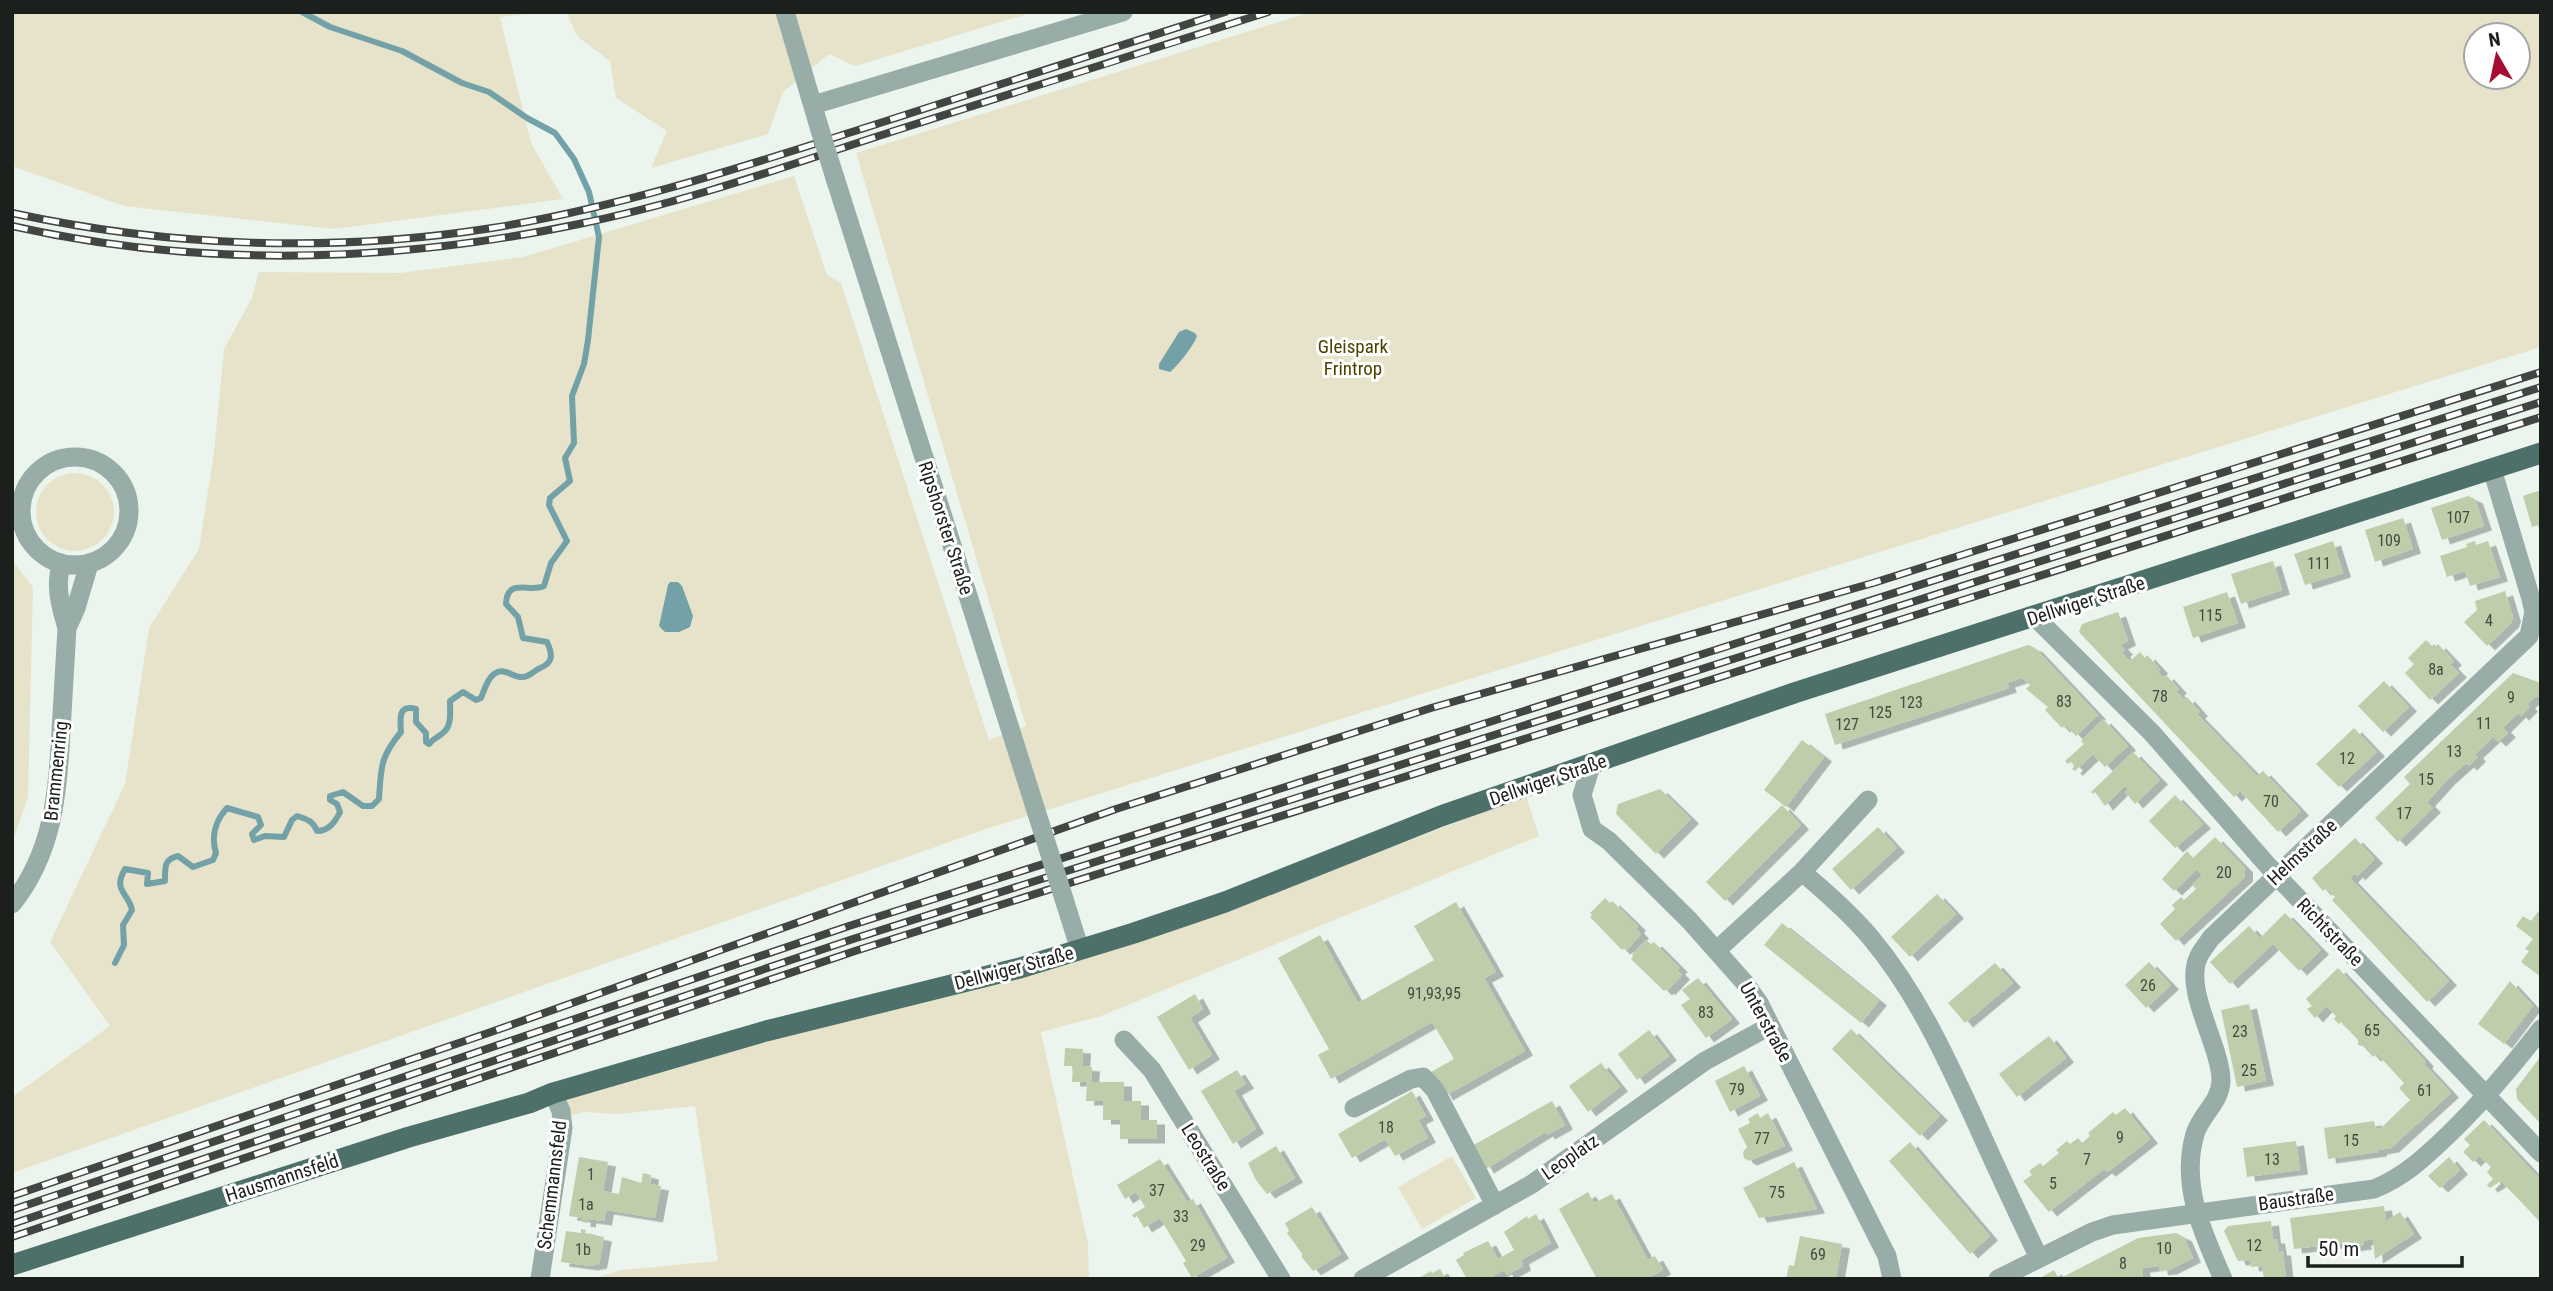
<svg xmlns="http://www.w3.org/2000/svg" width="2553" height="1291" font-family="'Roboto Condensed',sans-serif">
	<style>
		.green { fill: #e7e3ca; fill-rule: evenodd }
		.water { fill: #72a1a8 }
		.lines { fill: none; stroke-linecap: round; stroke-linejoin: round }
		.stream { stroke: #72a1a8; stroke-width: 6 }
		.building { fill: #becdaa; filter: url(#shadow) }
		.minor { stroke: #98aca8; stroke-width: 19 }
		.major { stroke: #4d716a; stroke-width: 21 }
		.rail-casing { stroke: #414642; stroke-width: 8 }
		.rail { stroke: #fff; stroke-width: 5; stroke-dasharray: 16; stroke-linecap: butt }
		.minor-bridge { stroke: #98aca8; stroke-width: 19 }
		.labels { text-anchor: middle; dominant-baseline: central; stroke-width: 6; stroke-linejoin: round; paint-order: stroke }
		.number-label { font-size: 16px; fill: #444b40 }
		.park-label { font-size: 19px; fill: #4d4300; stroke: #fff }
		.street-label { font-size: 19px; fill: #1c201d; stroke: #fff }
	</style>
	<defs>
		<filter id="shadow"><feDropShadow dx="8" dy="4.5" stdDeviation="0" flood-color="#0004"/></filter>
	</defs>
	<rect width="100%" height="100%" fill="#ebf5ee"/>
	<!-- green -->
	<path class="green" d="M12 12H548L500 17 531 143 563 199 334 229 124 206 12 166Z
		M566 12H1034L855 66 829 54 783 92 768 134 651 168 667 131 616 98 610 61 578 37Z
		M1311 12H2541V347L989 828 12 1173V1097L110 1026 50 942 125 784 149 628 199 549 214 452 224 349 252 298 259 272 400 273 523 257 794 176 827 275 841 283 989 740 1026 726 856 153ZM2476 35H2518V77H2476Z
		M36 512a39 39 0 1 1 78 0a39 39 0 1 1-78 0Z
		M12 560 33 587 28 798 12 843Z
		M1526 796 1539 836 1101 1016 1041 1032 1088 1244 1089 1279H548L547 1277H598L621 1270 718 1261 695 1106 619 1114 584 1112 565 1117 566 1096 1178 928Z
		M1452 1156 1476 1198 1422 1229 1398 1187Z"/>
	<!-- water -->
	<path class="water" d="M1186 329 1195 333 1197 336C1194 345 1178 366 1170 372L1159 369V364L1179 332Z
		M670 582H678L682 586 693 616 690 627 679 632H665L659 626 668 585Z"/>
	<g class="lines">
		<!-- stream -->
		<path class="stream" d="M115 963 124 945 123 925 132 910C129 893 112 891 125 869L148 873 147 884 165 881C165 867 164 859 178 856L193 867 213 860 216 853C211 837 215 821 227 808L258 817 261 825 252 834 254 840 265 836 284 837 292 820 297 816C307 819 313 821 317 831 329 831 335 822 340 812L337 804 330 800V796L343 792 363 806H372L379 799C381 768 380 757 401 732 400 719 398 704 416 709V722L426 733V742L429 744C434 738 439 737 444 732 452 725 450 711 450 701L463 692 476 700 481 698C484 691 487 679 494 674 504 667 511 676 520 677 529 678 533 671 540 668 553 663 553 655 547 642L523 638 518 617 506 604C507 577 529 593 544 586L551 563 567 541 549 505 550 498 570 481 565 458 574 443 572 396 584 364 588 340 599 237 589 192 574 159 555 133 527 118 489 92 462 83 402 51 330 27 302 12"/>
	</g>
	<!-- building -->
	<path class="building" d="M2541 490V524L2532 527 2523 496Z
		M2468 496 2475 499 2484 526 2442 540 2431 508Z
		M2403 518 2413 549 2375 562 2365 530Z
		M2333 541 2343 573 2305 585 2294 554Z
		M2475 541 2476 545 2488 541 2500 577 2470 586 2465 571 2447 577 2440 556 2467 547 2466 544Z
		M2273 561 2282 590 2241 604 2231 574Z
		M2505 591 2513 617 2511 623 2487 646 2464 622 2477 610 2475 601Z
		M2227 592 2238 623 2193 638 2183 607Z
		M2118 612 2128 641 2120 645 2125 650 2122 653 2130 661 2140 652 2145 658 2147 655 2160 669 2158 672 2163 677 2166 675 2179 689 2176 691 2184 700 2187 697 2200 712 2197 714 2257 776 2263 771 2301 811 2278 832 2240 791 2234 797 2079 632 2082 624Z
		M2426 640 2434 648 2438 644 2454 661 2450 664 2459 673 2430 700 2405 673 2414 664 2408 658Z
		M2028 645 2035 648 2098 715 2076 736 2065 725 2062 728 2045 710 2048 707 2026 689 2030 685 2022 678 2007 683 2009 688 1835 745 1825 714Z
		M2513 673 2541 683V699L2536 696 2527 704 2530 707 2521 716 2518 713 2503 728 2508 733 2498 742 2493 737 2475 754 2478 757 2469 766 2466 763 2447 780 2427 802 2433 808 2398 842 2375 818 2410 784 2404 777Z
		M2384 681 2409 707 2383 732 2358 706Z
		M2103 719 2128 746 2105 767 2093 754 2075 771 2072 769 2075 766 2071 762 2068 764 2065 761 2084 744 2081 741Z
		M2354 728 2377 752 2339 787 2316 764Z
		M1802 740 1824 757 1786 807 1764 790Z
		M2133 752 2160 780 2135 804 2125 792 2129 789 2125 786 2105 806 2095 792 2093 794 2091 792Z
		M1660 789 1691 819 1656 854 1616 814 1618 804Z
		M2175 795 2203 824 2175 848 2149 821Z
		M1782 805 1801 825 1725 901 1706 882Z
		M1878 827 1897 848 1851 890 1832 869Z
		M2215 837 2245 868V877L2176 941 2160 924 2175 909 2172 905 2181 897 2184 900 2196 889 2192 885 2202 875 2197 869 2174 891 2162 879 2187 851 2193 858Z
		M2355 838 2375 859 2357 876 2355 873 2350 878 2449 981 2427 1002 2332 900 2335 897 2326 888 2323 891 2312 878Z
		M1937 894 1956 914 1910 957 1891 937Z
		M1605 898 1610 903 1612 901 1638 926 1636 929 1641 934 1627 950 1625 948 1622 950 1590 917 1592 915 1590 913Z
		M1456 902 1496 972 1484 978 1525 1051 1445 1096 1431 1072 1454 1059 1432 1022 1331 1079 1318 1055 1329 1049 1278 958 1320 935 1358 1003 1434 960 1414 926Z
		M2541 908V977L2521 962 2529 951 2525 949 2533 939 2516 926 2523 916 2531 921Z
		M2285 913 2321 950 2299 971 2273 944 2230 984 2210 962 2249 926 2260 938Z
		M1782 923 1879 1001 1861 1023 1764 945Z
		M1646 940 1651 944 1654 942 1680 968 1677 970 1682 975 1667 991 1666 989 1664 991 1631 959 1633 957 1632 955Z
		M2149 962 2171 985 2146 1008 2125 985Z
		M1995 963 2013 983 1965 1023 1948 1003Z
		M2338 968 2426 1062 2424 1064 2451 1093 2391 1148 2379 1150V1152L2328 1159 2324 1128 2374 1121 2376 1129 2381 1128 2410 1100 2399 1088 2404 1083 2377 1054 2373 1057 2363 1046 2358 1045V1040L2341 1022 2339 1024 2334 1019 2336 1016 2326 1006 2315 1018 2307 1009 2312 1006 2306 999Z
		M1698 978 1732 1019 1706 1038 1681 1005 1690 999 1682 990Z
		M2510 981 2533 1006 2504 1044 2478 1024Z
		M1195 994 1203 1009 1190 1018 1212 1055 1189 1070 1157 1017Z
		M2249 1004 2266 1081 2237 1087 2221 1010Z
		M1851 1029 1940 1116 1920 1136 1832 1049Z
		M1649 1030 1669 1056 1637 1080 1618 1054Z
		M2049 1036 2066 1058 2017 1097 1999 1074Z
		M1065 1048 1083 1049 1082 1066 1092 1067 1091 1082H1124V1101H1141V1120H1157V1139H1120V1120H1103V1101H1086L1087 1082H1072L1073 1066H1064Z
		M2541 1056V1124L2517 1099 2516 1089Z
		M1601 1063 1620 1087 1588 1112 1569 1086Z
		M1744 1066 1760 1096 1730 1112 1715 1081Z
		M1237 1070 1246 1084 1234 1091 1256 1129 1233 1144 1201 1091Z
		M1412 1091 1426 1116 1418 1120 1428 1138 1395 1156 1385 1139 1352 1158 1338 1134Z
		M1552 1101 1565 1125 1547 1135 1545 1132 1486 1169 1472 1146Z
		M2125 1108 2150 1139 2108 1172 2104 1169 2049 1212 2023 1181 2032 1175 2029 1171 2040 1163 2043 1166 2059 1153 2056 1150 2067 1141 2070 1144 2078 1138 2082 1143 2090 1136 2088 1133 2113 1112 2116 1115Z
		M1758 1113 1760 1118 1768 1113 1785 1146 1749 1161 1744 1158 1743 1152 1747 1147 1738 1129 1750 1123 1748 1119Z
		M2484 1120 2541 1180V1223L2501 1181 2490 1188 2487 1185 2493 1179 2487 1172 2491 1167 2479 1156 2473 1162 2463 1152 2470 1145 2464 1139Z
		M2296 1141 2300 1170 2247 1177 2243 1148Z
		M1910 1142 1990 1236 1970 1254 1889 1161Z
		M1276 1146 1295 1178 1267 1194 1256 1180 1248 1163Z
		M579 1157 608 1162 603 1191 619 1194 622 1177 641 1183 643 1173 651 1175 650 1184 661 1186 655 1218 606 1210 604 1221 588 1219V1223L582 1222 583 1218 569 1216Z
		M2449 1157 2460 1170 2440 1188 2428 1176Z
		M1160 1159 1187 1202 1193 1199 1227 1258 1192 1278 1183 1263 1186 1261 1160 1218 1144 1228 1137 1216 1134 1218 1132 1215 1145 1207 1136 1192 1125 1199 1117 1185Z
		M1794 1162 1817 1209 1759 1218 1743 1188Z
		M1588 1192 1594 1203 1612 1194 1648 1260 1655 1256 1663 1270 1646 1279H1597L1559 1209Z
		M2384 1206 2386 1221 2400 1212 2414 1234 2375 1259 2373 1239 2363 1241 2364 1245 2351 1247V1242L2294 1249 2290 1218Z
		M1312 1207 1341 1254 1313 1271 1301 1256 1303 1255 1287 1233 1289 1231 1285 1223Z
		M1536 1214 1551 1243 1521 1260 1523 1266 1507 1275 1504 1270 1488 1279H1463L1466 1277 1456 1260 1464 1255 1463 1253 1488 1241 1498 1259 1514 1250 1504 1232 1527 1216 1528 1219Z
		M2271 1221 2273 1239H2277L2279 1251H2283L2286 1279H2264L2262 1266 2251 1267 2250 1260 2238 1261 2224 1231 2228 1226Z
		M581 1229 586 1230 585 1233 604 1237 599 1264 590 1266 561 1262 566 1231 581 1233Z
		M2176 1233 2184 1237 2193 1258 2169 1270 2160 1271 2159 1266 2142 1268 2143 1276 2139 1279H2038L2054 1270 2059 1279 2138 1238Z
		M1800 1236 1842 1244 1836 1279H1786L1789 1265 1794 1266Z
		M1440 1269 1446 1279H1417L1431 1271 1432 1273Z"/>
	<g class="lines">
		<!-- minor -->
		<path class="minor" d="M785 12 820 130
			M813 105 1123 12
			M835 178 957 561
			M21 511a54 54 0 1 1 108 0a54 54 0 1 1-108 0Z
			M2035 617 2152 733 2276 875 2541 1153
			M67 628 76 608 89 564
			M1591 766 1582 795 1592 829 1609 841 1689 920 1744 982 1759 1003 1887 1256 1892 1279
			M1802 872C1827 893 1851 914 1871 938 1916 992 1945 1055 1974 1118 1995 1165 2017 1212 2039 1258
			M1064 899 1080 950
			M12 904C53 853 58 793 61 731 63 696 65 662 67 628 61 608 54 584 62 564
			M1717 950 1802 872 1868 800
			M1124 1040 1152 1070 1281 1279
			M1354 1108 1411 1079 1423 1077 1435 1090 1495 1205
			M540 1279 563 1128 561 1111 553 1093
			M1363 1279 1532 1184 1705 1061 1770 1026
			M1998 1279 2092 1232 2113 1225 2374 1189C2404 1177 2425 1157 2448 1135 2483 1101 2511 1068 2541 1029
			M2223 1279C2203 1233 2180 1185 2195 1134 2201 1114 2220 1103 2221 1081 2221 1045 2182 989 2199 956 2202 950 2207 944 2211 938L2529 636 2534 612 2531 599 2492 469"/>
		<!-- major -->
		<path class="major" d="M12 1265 409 1137 529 1103 553 1093 766 1031 1020 968 1134 933 1225 902 1441 816 1794 693 2541 453"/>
		<defs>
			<path id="rail" d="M12 213C169 247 333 253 492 228 616 208 736 169 855 131 979 91 1102 52 1225 12
				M12 226C199 268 392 263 579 224 687 202 792 164 897 130 1020 91 1144 52 1268 12
				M12 1196 491 1032 1116 809 1431 708 1873 583 2541 372
				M12 1210 849 926 2541 387
				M12 1224 853 939 2541 402
				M12 1237 855 951 2541 417"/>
		</defs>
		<!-- rail casing -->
		<use href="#rail" class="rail-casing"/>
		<!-- rail -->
		<use href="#rail" class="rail"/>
		<!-- minor-bridge -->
		<path class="minor-bridge" d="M820 130 835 178
			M957 561 1064 899"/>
	</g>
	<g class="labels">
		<!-- number labels -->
		<g class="number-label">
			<text x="2458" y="517">107</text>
			<text x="2389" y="540">109</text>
			<text x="2319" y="563">111</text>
			<text x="2210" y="615">115</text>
			<text x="2489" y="620">4</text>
			<text x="2436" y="669">8a</text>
			<text x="2160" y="696">78</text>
			<text x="2511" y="697">9</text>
			<text x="2064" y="701">83</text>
			<text x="1911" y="702">123</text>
			<text x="1880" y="712">125</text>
			<text x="2484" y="723">11</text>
			<text x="1847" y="724">127</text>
			<text x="2454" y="751">13</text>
			<text x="2347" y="758">12</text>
			<text x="2426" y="779">15</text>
			<text x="2271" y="801">70</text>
			<text x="2404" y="813">17</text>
			<text x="2224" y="872">20</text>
			<text x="2148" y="985">26</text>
			<text x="1434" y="993">91,93,95</text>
			<text x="1706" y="1012">83</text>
			<text x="2372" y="1030">65</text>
			<text x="2240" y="1031">23</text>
			<text x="2249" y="1070">25</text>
			<text x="1737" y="1089">79</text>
			<text x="2425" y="1090">61</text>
			<text x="1386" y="1127">18</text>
			<text x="2120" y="1137">9</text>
			<text x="1762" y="1138">77</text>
			<text x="2351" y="1140">15</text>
			<text x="2087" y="1159">7</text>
			<text x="2272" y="1159">13</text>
			<text x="591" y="1174">1</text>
			<text x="2053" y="1183">5</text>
			<text x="1157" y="1190">37</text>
			<text x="1777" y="1192">75</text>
			<text x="586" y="1204">1a</text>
			<text x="1181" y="1216">33</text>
			<text x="1198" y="1245">29</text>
			<text x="2254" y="1245">12</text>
			<text x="2164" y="1248">10</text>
			<text x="583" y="1249">1b</text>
			<text x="1818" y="1254">69</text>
			<text x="2123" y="1263">8</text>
		</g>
		<!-- park labels -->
		<g class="park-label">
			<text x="1353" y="346">Gleispark<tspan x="1353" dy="22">Frintrop</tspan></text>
		</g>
		<!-- street labels -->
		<g class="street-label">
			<text transform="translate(946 528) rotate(72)">Ripshorster Straße</text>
			<text transform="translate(2086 601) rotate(-18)">Dellwiger Straße</text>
			<text transform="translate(56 771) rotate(-84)">Brammenring</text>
			<text transform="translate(1548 780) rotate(-19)">Dellwiger Straße</text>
			<text transform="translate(2302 852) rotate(-43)">Helmstraße</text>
			<text transform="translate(2330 932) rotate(46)">Richtstraße</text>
			<text transform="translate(1014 968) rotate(-15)">Dellwiger Straße</text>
			<text transform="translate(1766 1022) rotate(61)">Unterstraße</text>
			<text transform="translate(1206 1157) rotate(58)">Leostraße</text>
			<text transform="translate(1570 1157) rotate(-35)">Leoplatz</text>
			<text transform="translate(282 1178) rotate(-18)">Hausmannsfeld</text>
			<text transform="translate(552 1185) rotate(-83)">Schemmannsfeld</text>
			<text transform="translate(2296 1199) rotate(-8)">Baustraße</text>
		</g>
	</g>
	<!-- border -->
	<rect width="2553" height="1291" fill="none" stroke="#1c201d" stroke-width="28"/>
	<!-- north arrow -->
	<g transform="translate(2497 56) rotate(351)"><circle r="33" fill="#ffffff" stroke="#a4a6a5" stroke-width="2"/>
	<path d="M0-5L12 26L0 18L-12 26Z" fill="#a60d31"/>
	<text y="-10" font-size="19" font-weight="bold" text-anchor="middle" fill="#1c201d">N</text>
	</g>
	<!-- scale -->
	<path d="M2308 1256v10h154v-10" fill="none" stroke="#1c201d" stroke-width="3.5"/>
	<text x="2318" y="1256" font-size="21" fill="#1c201d" stroke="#ffffff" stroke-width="5" paint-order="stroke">50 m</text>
</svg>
